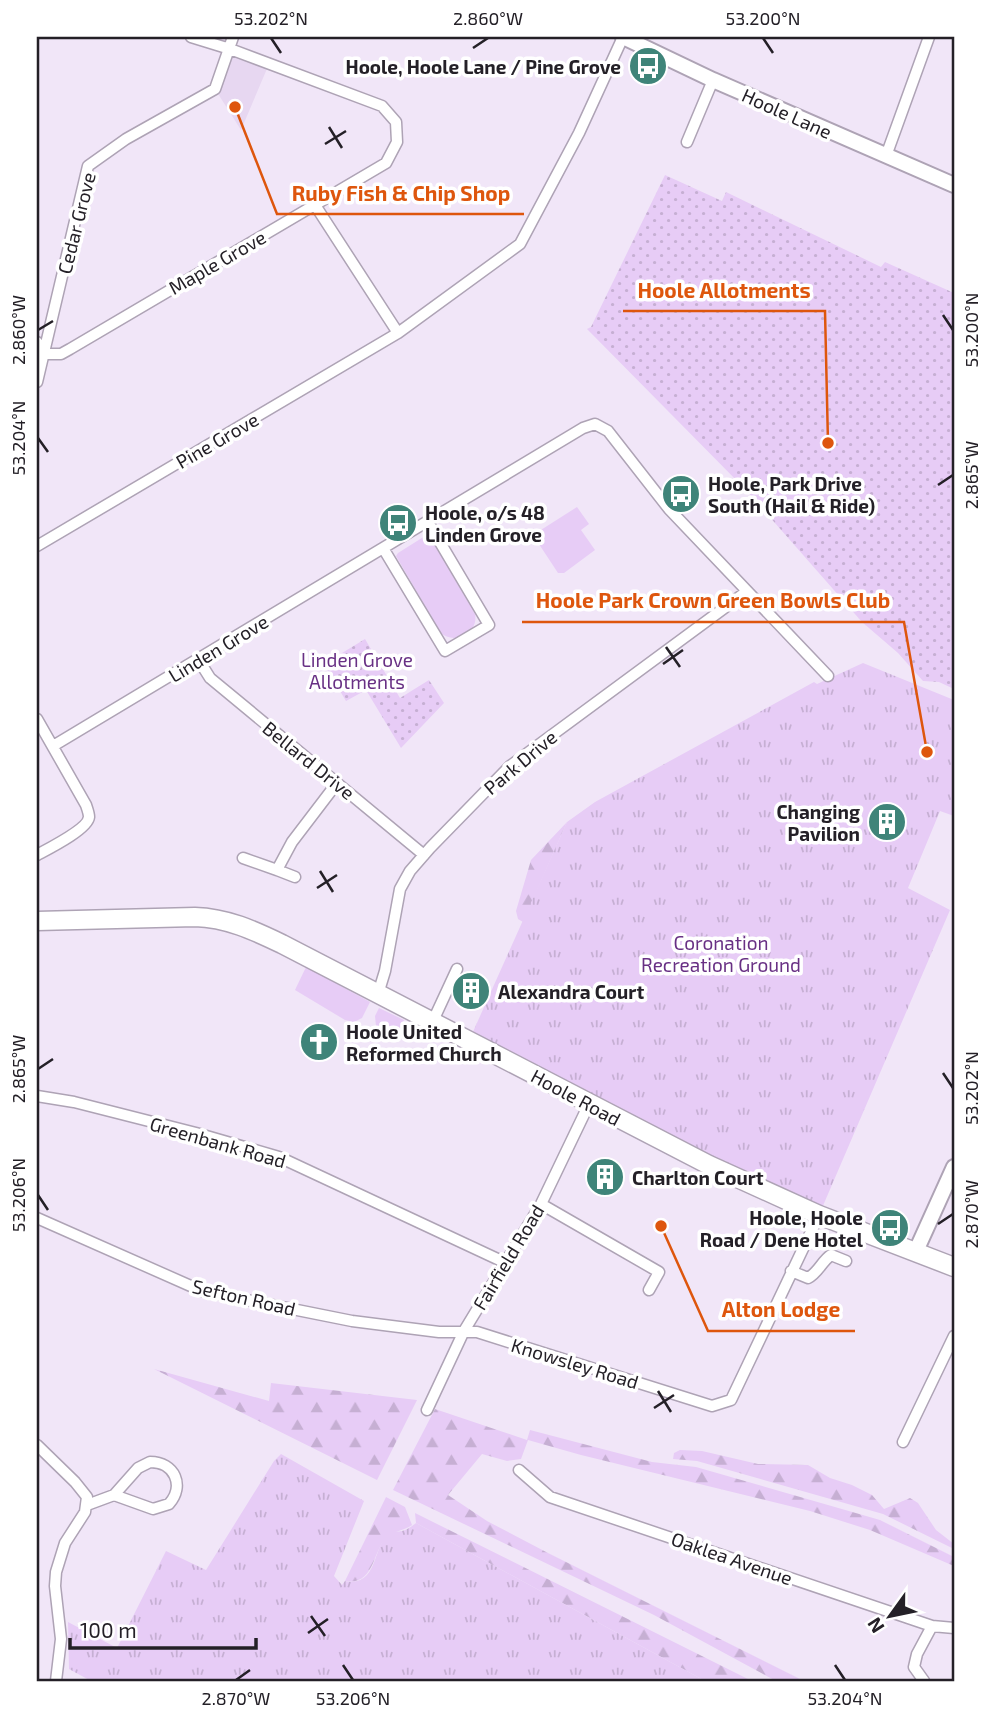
<svg xmlns="http://www.w3.org/2000/svg" width="991" height="1718" font-family="'Exo 2',sans-serif">
	<style>
		.built { fill: #e7d7f1 }
		.grass { fill: #e7ccf6 }
		.forest { fill: url(#forest-firs) }
		.park { fill: url(#park-tufts) }
		.garden { fill: url(#garden-dots) }
		.lines { fill: none; stroke-linecap: round; stroke-linejoin: round }
		.street-casing { stroke: #aea3b5; stroke-width: 13 }
		.secondary-casing { stroke: #aea3b5; stroke-width: 18 }
		.highway-casing { stroke: #aea3b5; stroke-width: 21 }
		.street { stroke: #fff; stroke-width: 10 }
		.secondary { stroke: #fff; stroke-width: 14 }
		.highway { stroke: #fff; stroke-width: 18 }
		.ticks { fill: none; stroke: #242027; stroke-width: 2.5 }
		.labels { text-anchor: middle; dominant-baseline: central; stroke-width: 7; stroke-linejoin: round; paint-order: stroke }
		.poi-label { font-size: 19px; font-weight: bold; fill: #242027; stroke: #fff; text-anchor: start }
		.street-label { font-size: 19px; fill: #242027; stroke: #fff }
		.park-label { font-size: 19px; fill: #683084; stroke: #fff }
		.leader { fill: none; stroke: #de560d; stroke-width: 2.5 }
		.callout-dot { fill: #de560d; stroke: #fff; stroke-width: 2.5 }
		.callout-label { font-size: 21px; text-anchor: middle; font-weight: bold; fill: #de560d; stroke: #fff; stroke-width: 7; stroke-linejoin: round; paint-order: stroke }
		.neatline { fill: none; stroke: #242027; stroke-width: 2.5 }
		.ticks-label { font-size: 18px; text-anchor: middle; fill: #242027 }
	</style>
	<defs>
		<pattern id="forest-firs" width="22" height="20" patternUnits="userSpaceOnUse" patternTransform="scale(1.75)"><rect width="22" height="20" fill="#e7ccf6"/><path d="M5 1l3.5 6h-7zM16 11l3.5 6h-7z" fill="#c6afd3"/></pattern>
		<pattern id="park-tufts" width="24" height="20" patternUnits="userSpaceOnUse" patternTransform="scale(1.75)"><rect width="24" height="20" fill="#e7ccf6"/><path d="M3 7l-1-3M5 7V3M7 7l1-3M15 17l-1-3M17 17v-4M19 17l1-3" fill="none" stroke="#c6afd3"/></pattern>
		<pattern id="garden-dots" width="8" height="8" patternUnits="userSpaceOnUse" patternTransform="scale(1.75)"><rect width="8" height="8" fill="#e7ccf6"/><path d="M2 2h.1M6 6h.1" fill="none" stroke="#c6afd3" stroke-width="1.8" stroke-linecap="round"/></pattern>
	</defs>
	<rect width="100%" height="100%" fill="#f1e6f8"/>
	<!-- built -->
	<path class="built" d="M191 37H233L230 49 269 64 241 130 215 89 229 49Z"/>
	<!-- grass -->
	<path class="grass" d="M577 507 589 524 581 530 595 550 564 573H558L533 535Z
		M425 536 432 540 475 614C479 633 454 646 440 632L396 556 398 553Z
		M306 967 370 1002 362 1018 354 1022 345 1020 295 990Z
		M379 1008 404 1020 395 1037 376 1026 375 1016Z"/>
	<!-- forest -->
	<path class="forest" d="M567 822 523 922 518 919 516 911 531 860Z
		M154 1369 269 1401 271 1383 417 1400 377 1480Z
		M435 1409 527 1440 530 1430 652 1462 696 1467 880 1520 954 1557V1566L870 1530 810 1511 581 1455 528 1440 521 1459 507 1461 482 1454 448 1495 487 1521 548 1553 804 1681H776L654 1615 393 1490Z
		M680 1450 702 1451 758 1464 808 1465 830 1478 852 1485 872 1495 884 1509 910 1498 918 1503 936 1530 954 1544V1549L883 1514 697 1461 673 1459 674 1453Z
		M386 1497 405 1507 412 1525C404 1531 393 1531 387 1537 372 1551 375 1586 345 1581Z
		M415 1513 752 1681H705L416 1523Z"/>
	<!-- park -->
	<path class="park" d="M863 663 954 700V816L940 811 908 888 950 910 819 1215 709 1165 623 1131 472 1034 567 822 595 802 814 682 817 684Z
		M281 1454 364 1501 334 1576 342 1585 345 1581C380 1587 371 1544 391 1533 394 1531 398 1532 402 1531 407 1530 412 1526 416 1523L705 1681H91L69 1669 68 1622 117 1648 166 1551 206 1570 274 1461Z"/>
	<!-- garden -->
	<path class="garden" d="M665 175 722 201 726 192 881 267 885 262 954 293V689L939 682 923 681 898 653 862 622 745 489 587 329 591 327Z
		M365 639 400 698 429 680 444 703 401 748 366 690 346 701 324 664Z"/>
	<g class="lines">
		<defs>
			<path id="street" d="M687 142 713 80
				M886 156 929 37
				M315 205 398 333
				M37 342 43 354H61L70 349 386 163 397 142 396 122 382 106 230 49 191 37
				M37 382 88 166 126 139 215 89 233 37
				M37 546 398 333 520 244 579 133 623 37
				M383 548 445 651 489 625 428 522
				M198 659 210 678 424 855
				M37 719 86 805C87 808 89 813 89 817 88 829 48 849 37 855
				M53 746 583 428 595 424 608 431 669 509 828 676
				M243 858 277 870
				M295 877 277 870 292 842 337 783
				M378 994 385 971 400 889 410 871 430 848 510 766 746 592
				M432 1023 457 969
				M37 1096 74 1102 196 1133 279 1157 506 1263
				M541 1204 659 1272 649 1290
				M37 1218 202 1291 352 1321 439 1332H477L712 1406 731 1400 819 1215
				M791 1271 808 1278C818 1273 822 1261 831 1255L846 1261
				M427 1410 464 1331 541 1204 589 1104
				M903 1442 954 1336
				M37 1445 75 1482 87 1497 85 1512 65 1543 56 1572 55 1586 61 1639 56 1681
				M150 1462C175 1462 185 1486 169 1504L153 1509 114 1495 138 1468Z
				M519 1470 550 1497 932 1626 954 1628
				M87 1505 114 1495
				M924 1681 914 1667 917 1654 932 1626"/>
			<path id="secondary" d="M623 37 713 80 954 185
				M916 1251 954 1167"/>
			<path id="highway" d="M37 921 195 917C227 918 253 930 282 944L709 1165 819 1215 954 1267"/>
		</defs>
		<!-- street casing -->
		<use href="#street" class="street-casing"/>
		<!-- secondary casing -->
		<use href="#secondary" class="secondary-casing"/>
		<!-- highway casing -->
		<use href="#highway" class="highway-casing"/>
		<!-- street -->
		<use href="#street" class="street"/>
		<!-- secondary -->
		<use href="#secondary" class="secondary"/>
		<!-- highway -->
		<use href="#highway" class="highway"/>
	</g>
	<!-- ticks -->
	<path class="ticks" d="M271 38 281 53M763 38 773 53M473 48 488 38M329 127 342 148M325 144 346 131M943 315 953 330M38 330 53 321M38 438 48 452M938 485 953 475M666 647 680 667M663 664 683 650M320 871 333 892M317 888 337 875M38 1069 53 1059M943 1073 953 1088M38 1195 48 1210M938 1224 953 1214M658 1391 671 1412M654 1408 674 1395M311 1616 325 1636M308 1633 328 1619M343 1665 353 1680M835 1665 845 1680M236 1680 250 1670"/>
	<!-- icons -->
	<defs>
		<symbol id="bus-disc" viewBox="-11 -11 22 22"><circle r="9.5" fill="#3f8479" stroke="#fff"/><path d="M-5-6H5V4H4V6H2V4H-2V6H-4V4H-5ZM-3.5-4V0h7V-4ZM-3.5 1.2v1.5H-2V1.2ZM2 1.2v1.5H3.5V1.2Z" fill="#fff"/></symbol>
		<symbol id="building-disc" viewBox="-11 -11 22 22"><circle r="9.5" fill="#3f8479" stroke="#fff"/><path d="M-4-6H4V6H1V3H-1V6H-4ZM-2.5-4.3h1.7v1.8h-1.7ZM.8-4.3h1.7v1.8H.8ZM-2.5-1h1.7V.8h-1.7ZM.8-1h1.7V.8H.8Z" fill="#fff"/></symbol>
		<symbol id="church-disc" viewBox="-11 -11 22 22"><circle r="9.5" fill="#3f8479" stroke="#fff"/><path d="M-1.2-6h2.4v3.5h3.3v2.4h-3.3V6h-2.4V-.1h-3.3v-2.4h3.3Z" fill="#fff"/></symbol>
	</defs>
	<g fill-rule="evenodd">
		<use href="#bus-disc" x="626" y="44" width="44" height="44"/>
		<use href="#bus-disc" x="659" y="472" width="44" height="44"/>
		<use href="#bus-disc" x="376" y="501" width="44" height="44"/>
		<use href="#building-disc" x="865" y="800" width="44" height="44"/>
		<use href="#building-disc" x="449" y="969" width="44" height="44"/>
		<use href="#church-disc" x="297" y="1020" width="44" height="44"/>
		<use href="#building-disc" x="583" y="1155" width="44" height="44"/>
		<use href="#bus-disc" x="868" y="1206" width="44" height="44"/>
	</g>
	<g class="labels">
		<!-- poi labels -->
		<g class="poi-label">
			<text x="621" y="66" text-anchor="end">Hoole, Hoole Lane / Pine Grove</text>
			<text x="708" y="483">Hoole, Park Drive<tspan x="708" dy="22">South (Hail &amp; Ride)</tspan></text>
			<text x="425" y="512">Hoole, o/s 48<tspan x="425" dy="22">Linden Grove</tspan></text>
			<text x="860" y="811" text-anchor="end">Changing<tspan x="860" dy="22">Pavilion</tspan></text>
			<text x="498" y="991">Alexandra Court</text>
			<text x="346" y="1031">Hoole United<tspan x="346" dy="22">Reformed Church</tspan></text>
			<text x="632" y="1177">Charlton Court</text>
			<text x="863" y="1217" text-anchor="end">Hoole, Hoole<tspan x="863" dy="22">Road / Dene Hotel</tspan></text>
		</g>
		<!-- street labels -->
		<g class="street-label">
			<text transform="translate(787 113) rotate(24)">Hoole Lane</text>
			<text transform="translate(76 223) rotate(-76)">Cedar Grove</text>
			<text transform="translate(217 262) rotate(-30)">Maple Grove</text>
			<text transform="translate(217 440) rotate(-30)">Pine Grove</text>
			<text transform="translate(218 648) rotate(-31)">Linden Grove</text>
			<text transform="translate(309 760) rotate(39)">Bellard Drive</text>
			<text transform="translate(520 762) rotate(-40)">Park Drive</text>
			<text transform="translate(576 1097) rotate(28)">Hoole Road</text>
			<text transform="translate(218 1142) rotate(16)">Greenbank Road</text>
			<text transform="translate(508 1257) rotate(-59)">Fairfield Road</text>
			<text transform="translate(244 1297) rotate(13)">Sefton Road</text>
			<text transform="translate(575 1363) rotate(17)">Knowsley Road</text>
			<text transform="translate(732 1558) rotate(19)">Oaklea Avenue</text>
		</g>
		<!-- park labels -->
		<g class="park-label">
			<text x="357" y="659">Linden Grove<tspan x="357" dy="22">Allotments</tspan></text>
			<text x="721" y="942">Coronation<tspan x="721" dy="22">Recreation Ground</tspan></text>
		</g>
	</g>
	<!-- callouts -->
	<path class="leader" d="M235 107L277 214H524M828 443L825 311H623M927 752L904 622H522M661 1226L708 1331H855"/>
	<g class="callout-dot">
		<circle cx="235" cy="107" r="7"/>
		<circle cx="828" cy="443" r="7"/>
		<circle cx="927" cy="752" r="7"/>
		<circle cx="661" cy="1226" r="7"/>
	</g>
	<g class="callout-label">
		<text x="401" y="201">Ruby Fish &amp; Chip Shop</text>
		<text x="724" y="298">Hoole Allotments</text>
		<text x="713" y="608">Hoole Park Crown Green Bowls Club</text>
		<text x="781" y="1317">Alton Lodge</text>
	</g>
	<!-- border -->
	<rect width="991" height="1718" fill="none" stroke="#ffffff" stroke-width="77"/>
	<!-- north arrow -->
	<g transform="translate(890 1616) rotate(237)" stroke="#ffffff" stroke-width="5" paint-order="stroke">
	<path d="M0-5L12 26L0 18L-12 26Z" fill="#242027"/>
	<text y="-10" font-size="19" font-weight="bold" text-anchor="middle" fill="#242027">N</text>
	</g>
	<!-- scale -->
	<path d="M70 1638v10h186v-10" fill="none" stroke="#242027" stroke-width="3.5"/>
	<text x="80" y="1638" font-size="21" fill="#242027" stroke="#ffffff" stroke-width="5" paint-order="stroke">100 m</text>
	<rect x="38" y="38" width="915" height="1642" class="neatline"/>
	<g class="ticks-label">
		<text x="271" y="25">53.202°N</text>
		<text x="488" y="25">2.860°W</text>
		<text x="763" y="25">53.200°N</text>
		<text transform="translate(972 330) rotate(-90)" y="6">53.200°N</text>
		<text transform="translate(19 330) rotate(-90)" y="6">2.860°W</text>
		<text transform="translate(19 438) rotate(-90)" y="6">53.204°N</text>
		<text transform="translate(972 475) rotate(-90)" y="6">2.865°W</text>
		<text transform="translate(19 1069) rotate(-90)" y="6">2.865°W</text>
		<text transform="translate(972 1088) rotate(-90)" y="6">53.202°N</text>
		<text transform="translate(19 1195) rotate(-90)" y="6">53.206°N</text>
		<text transform="translate(972 1214) rotate(-90)" y="6">2.870°W</text>
		<text x="236" y="1705">2.870°W</text>
		<text x="353" y="1705">53.206°N</text>
		<text x="845" y="1705">53.204°N</text>
	</g>
</svg>
